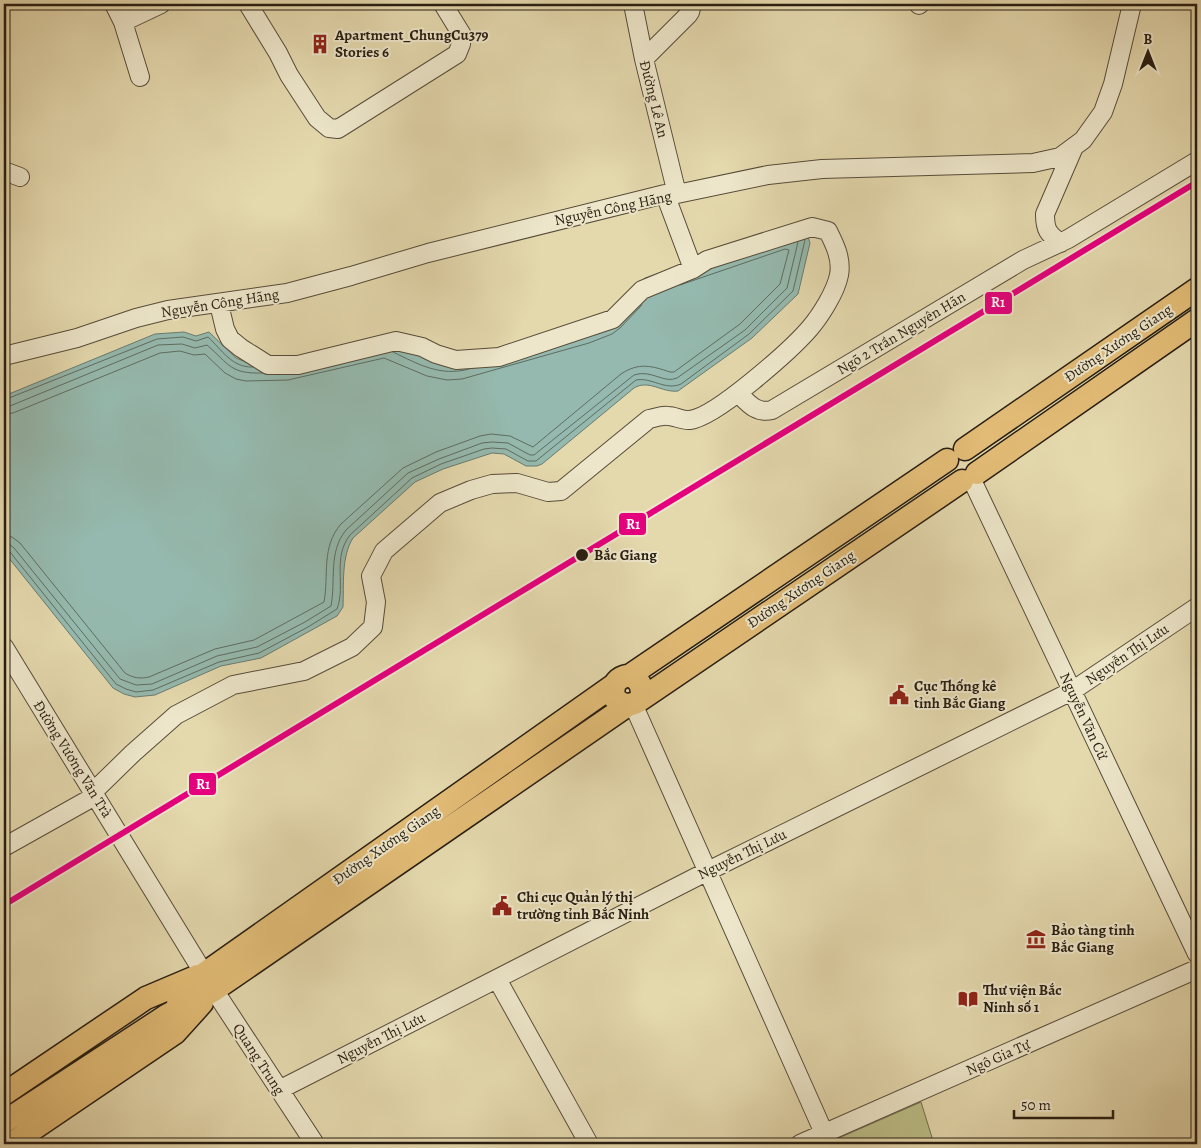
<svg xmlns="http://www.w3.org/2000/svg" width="1201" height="1148" font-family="Alegreya,serif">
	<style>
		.green { fill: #bbbc85; stroke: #726d4c }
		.water { fill: #95b9ae; stroke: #697b70 }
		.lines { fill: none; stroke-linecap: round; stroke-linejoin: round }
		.shore { stroke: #5e6c60; stroke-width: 1 }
		.minor-casing { stroke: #574c39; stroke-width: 20 }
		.major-casing { stroke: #281e12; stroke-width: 25 }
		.minor { stroke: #ede6ca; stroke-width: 18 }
		.major { stroke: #e2bc76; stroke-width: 22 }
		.rail-1-casing { stroke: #ede6ca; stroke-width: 10 }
		.rail-1 { stroke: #e5007d; stroke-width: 6 }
		.stop-dot { fill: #281e12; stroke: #ede6ca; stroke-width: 2 }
		.labels { text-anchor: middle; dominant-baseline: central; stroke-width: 4; stroke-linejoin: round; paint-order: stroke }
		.poi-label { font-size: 15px; font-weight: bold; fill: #281e12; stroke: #ede6ca; text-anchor: start }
		.street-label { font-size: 15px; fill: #281e12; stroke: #ede6ca }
		.stop-label { font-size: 15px; font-weight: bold; fill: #281e12; stroke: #ede6ca; text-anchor: start }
		.line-badge { stroke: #ede6ca; stroke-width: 2 }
		.badge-label { font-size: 14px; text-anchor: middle; font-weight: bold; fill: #fff }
	</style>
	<rect width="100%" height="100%" fill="#e4d8ad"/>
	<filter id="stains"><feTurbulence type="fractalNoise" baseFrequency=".004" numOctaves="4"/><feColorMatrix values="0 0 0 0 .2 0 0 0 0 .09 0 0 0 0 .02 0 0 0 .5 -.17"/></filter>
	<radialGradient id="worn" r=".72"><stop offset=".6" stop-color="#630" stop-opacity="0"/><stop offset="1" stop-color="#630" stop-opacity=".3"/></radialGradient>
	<!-- green -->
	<path class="green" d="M921 1102 934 1144H825Z"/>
	<!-- water -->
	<path class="water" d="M792 227 807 233 810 243 798 294 752 338 678 391C662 393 649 379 634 388L542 464 537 466H526L504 454 492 453 443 469 415 482 353 538C341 557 344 585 343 607L337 616 261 658 221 666 155 695 135 697 124 694 113 688 4 552V396L155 334 184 332 196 336 209 332 236 358 248 363 285 362 376 340 458 360 581 326 609 313 630 289 645 278Z"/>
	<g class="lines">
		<!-- shore -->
		<path class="shore" d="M393 352C418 364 440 377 469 369
			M4 400 157 339 183 337 196 341 208 337C222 350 232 368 253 367
			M4 407 10 406 158 345 182 344 195 348 207 345C230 365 230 374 263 373
			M4 414 13 413 160 353 180 351 194 355 205 354 225 373 236 379 246 381 288 380 384 358 427 376 447 380 462 379 589 343 612 334 620 328 642 305
			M4 536 12 537 20 543 125 673C133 678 140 679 149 677L215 649 254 640 324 602C329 575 321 547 341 524L403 468 436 452 480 436 491 434 510 436 533 447 621 374C639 362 652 366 670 372H674L740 324 780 284 789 250 785 249 680 285
			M4 544H9L14 548 120 679 136 685 152 684 217 656 257 647 305 622 331 606C336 580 328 552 346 530L408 473 439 459 482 443 492 442 508 443 530 455H534L634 375C651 369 664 384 677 378L745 330 787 288 798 242
			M4 550 10 552 116 684 126 689 136 692 153 690 219 662 259 653 308 627 337 609C346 585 332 558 350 535L412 478 441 464 484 449 492 448 506 449 528 461H536L636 380C652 377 665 391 681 384L749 334 793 291 805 240"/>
		<defs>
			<path id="minor" d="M114 4 123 22 140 77
				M248 4 278 53 289 75 317 118 329 128 338 129 457 54 461 44 462 35 443 4
				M633 4 644 59 677 194
				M919 5 920 4
				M123 22 161 4
				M644 59 688 15 690 12 692 4
				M4 171 20 177
				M665 194 693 269
				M1061 243C1048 234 1045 230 1045 214L1074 147
				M4 356 77 338 136 318 168 310 287 293 351 276 428 253 665 194H677L768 175 822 169 1033 163 1060 157 1083 140 1103 112 1113 84 1132 4
				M738 393C748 403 756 414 772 410L1023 260 1068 239 1197 161
				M971 478 1197 954
				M4 647 214 990 315 1144
				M633 704 824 1133
				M93 792 133 753 176 715 233 685 304 671 352 647 373 627 376 602 371 576 384 551 440 503 471 490 492 484 517 483 548 492 561 491 649 419C655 418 662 415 668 416 675 416 683 421 690 420 716 417 792 349 810 328 821 315 836 291 839 275 842 259 835 245 828 231L812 227 707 260 693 269 642 290 613 319 499 357 456 360 436 354 422 347 396 341 298 365H268L241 348 230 339 225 329 219 304
				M4 847 95 796
				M497 979 589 1144
				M279 1090 706 872 1072 691 1197 607
				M800 1144 1197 969"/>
			<path id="major" d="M965 449 1197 289
				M977 473 1197 320
				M629 676 947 460
				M641 698C646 679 626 667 614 685L613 695C618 705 628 707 637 702L962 481
				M178 1003 204 974 614 685
				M4 1094 146 998 198 976
				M4 1122 166 1016 214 990 628 705
				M11 1144 175 1033 202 1003"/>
		</defs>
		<!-- minor casing -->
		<use href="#minor" class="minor-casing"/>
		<!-- major casing -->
		<use href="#major" class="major-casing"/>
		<!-- minor -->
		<use href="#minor" class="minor"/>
		<!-- major -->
		<use href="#major" class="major"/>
		<defs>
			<path id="rail-1" d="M4 905 1197 182"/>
		</defs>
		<!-- rail-1 casing -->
		<use href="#rail-1" class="rail-1-casing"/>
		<!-- rail-1 -->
		<use href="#rail-1" class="rail-1"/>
	</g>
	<!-- icons -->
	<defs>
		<symbol id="building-bare" viewBox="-9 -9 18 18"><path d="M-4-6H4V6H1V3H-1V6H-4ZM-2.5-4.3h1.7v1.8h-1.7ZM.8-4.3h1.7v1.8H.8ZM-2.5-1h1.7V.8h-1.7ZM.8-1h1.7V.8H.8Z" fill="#8f2418" stroke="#ede6ca" stroke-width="2.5" paint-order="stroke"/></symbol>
		<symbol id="civic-bare" viewBox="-9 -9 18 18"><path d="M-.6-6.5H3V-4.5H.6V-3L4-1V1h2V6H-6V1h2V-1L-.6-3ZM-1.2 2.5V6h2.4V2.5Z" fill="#8f2418" stroke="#ede6ca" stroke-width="2.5" paint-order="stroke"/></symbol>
		<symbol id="museum-bare" viewBox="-9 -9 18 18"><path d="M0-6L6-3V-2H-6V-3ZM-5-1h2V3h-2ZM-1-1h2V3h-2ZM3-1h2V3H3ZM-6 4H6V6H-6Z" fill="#8f2418" stroke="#ede6ca" stroke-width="2.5" paint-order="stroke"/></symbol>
		<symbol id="library-bare" viewBox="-9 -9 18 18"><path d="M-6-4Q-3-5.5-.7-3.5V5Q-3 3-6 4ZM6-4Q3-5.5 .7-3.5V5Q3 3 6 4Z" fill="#8f2418" stroke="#ede6ca" stroke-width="2.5" paint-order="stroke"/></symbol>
	</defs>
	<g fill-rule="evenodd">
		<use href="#building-bare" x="306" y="30" width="28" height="28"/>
		<use href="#civic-bare" x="885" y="681" width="28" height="28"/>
		<use href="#civic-bare" x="488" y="892" width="28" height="28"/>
		<use href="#museum-bare" x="1022" y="925" width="28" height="28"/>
		<use href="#library-bare" x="954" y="985" width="28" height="28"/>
	</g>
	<!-- markers -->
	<circle class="stop-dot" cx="582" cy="555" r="7"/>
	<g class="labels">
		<!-- poi labels -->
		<g class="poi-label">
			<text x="335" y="35">Apartment_ChungCu379<tspan x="335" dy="17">Stories 6</tspan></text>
			<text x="914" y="686">Cục Thống kê<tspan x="914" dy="17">tỉnh Bắc Giang</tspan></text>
			<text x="517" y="897">Chi cục Quản lý thị<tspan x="517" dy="17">trường tỉnh Bắc Ninh</tspan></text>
			<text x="1051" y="930">Bảo tàng tỉnh<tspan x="1051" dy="17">Bắc Giang</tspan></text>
			<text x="983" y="990">Thư viện Bắc<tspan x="983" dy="17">Ninh số 1</tspan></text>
		</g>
		<!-- street labels -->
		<g class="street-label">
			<text transform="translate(654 99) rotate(76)">Đường Lê An</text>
			<text transform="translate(613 208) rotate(-12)">Nguyễn Công Hãng</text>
			<text transform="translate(220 303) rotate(-9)">Nguyễn Công Hãng</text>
			<text transform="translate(901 333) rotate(-31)">Ngõ 2 Trần Nguyên Hãn</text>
			<text transform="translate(1118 343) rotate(-34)">Đường Xương Giang</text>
			<text transform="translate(801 589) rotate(-34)">Đường Xương Giang</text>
			<text transform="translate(1127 654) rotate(-34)">Nguyễn Thị Lưu</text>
			<text transform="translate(1084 716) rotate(65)">Nguyễn Văn Cừ</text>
			<text transform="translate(73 759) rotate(58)">Đường Vương Văn Trà</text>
			<text transform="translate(386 845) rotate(-35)">Đường Xương Giang</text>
			<text transform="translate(742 854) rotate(-26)">Nguyễn Thị Lưu</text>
			<text transform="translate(381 1038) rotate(-27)">Nguyễn Thị Lưu</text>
			<text transform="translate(998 1057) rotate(-24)">Ngô Gia Tự</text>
			<text transform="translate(259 1059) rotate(57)">Quang Trung</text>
		</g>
		<!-- stop labels -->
		<g class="stop-label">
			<text x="594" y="555">Bắc Giang</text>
		</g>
	</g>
	<g class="line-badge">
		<rect x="984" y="291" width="29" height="24" rx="5" fill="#e5007d"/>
		<rect x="618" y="512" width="29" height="24" rx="5" fill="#e5007d"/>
		<rect x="188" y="772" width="29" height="24" rx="5" fill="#e5007d"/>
	</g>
	<g class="badge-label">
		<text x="998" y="307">R1</text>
		<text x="633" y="529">R1</text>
		<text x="203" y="789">R1</text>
	</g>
	<!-- margin -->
	<rect width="1201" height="1148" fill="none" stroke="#e4d8ad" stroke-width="20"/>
	<rect x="5" y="5" width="1191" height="1138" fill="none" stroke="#281e12" stroke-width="2.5"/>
	<rect x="10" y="10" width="1181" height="1128" fill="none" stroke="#281e12"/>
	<!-- north arrow -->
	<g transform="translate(1148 52)" stroke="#ede6ca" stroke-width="4" paint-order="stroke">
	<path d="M0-4L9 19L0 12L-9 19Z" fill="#281e12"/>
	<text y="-8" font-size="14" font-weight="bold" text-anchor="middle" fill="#281e12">B</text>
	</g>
	<!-- scale -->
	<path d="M1014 1110v8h99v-8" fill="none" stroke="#281e12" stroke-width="2.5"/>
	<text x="1021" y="1110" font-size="15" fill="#281e12" stroke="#ede6ca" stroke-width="4" paint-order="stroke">50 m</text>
	<rect width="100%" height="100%" filter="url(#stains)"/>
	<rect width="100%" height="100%" fill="url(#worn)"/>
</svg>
